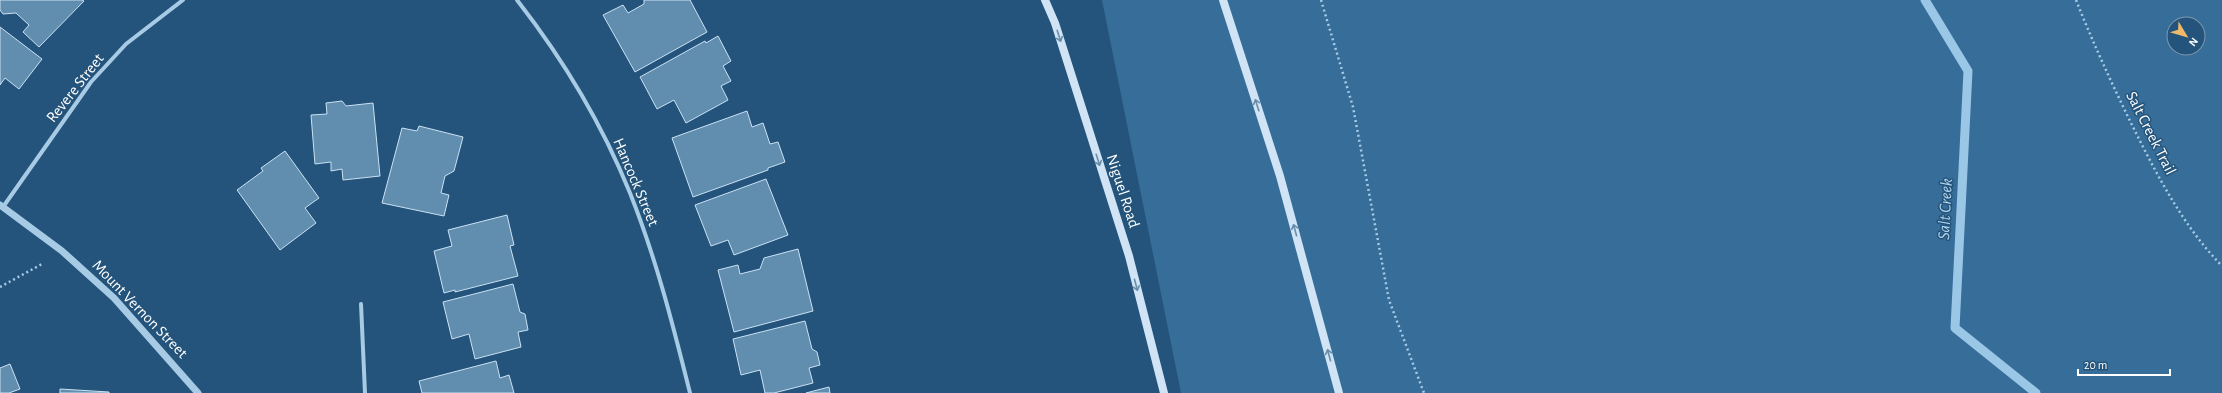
<svg xmlns="http://www.w3.org/2000/svg" width="2222" height="393" font-family="'Alegreya Sans',sans-serif">
	<style>
		.green { fill: #376e99; fill-rule: evenodd }
		.lines { fill: none; stroke-linecap: round; stroke-linejoin: round }
		.stream { stroke: #9bc7e6; stroke-width: 9 }
		.building { fill: #618daf; stroke: #cae2f4 }
		.path { stroke: #a7cae5; stroke-width: 2.5; stroke-dasharray: 2 3; stroke-linecap: butt }
		.minor { stroke: #a7cae5; stroke-width: 4 }
		.tertiary { stroke: #a7cae5; stroke-width: 7 }
		.secondary { stroke: #d1e4f5; stroke-width: 8 }
		.oneway { stroke: #698eac }
		.labels { text-anchor: middle; dominant-baseline: central; stroke-width: 3; stroke-linejoin: round; paint-order: stroke }
		.street-label { font-size: 16px; fill: #fff; stroke: #24547b }
		.water-label { font-size: 17px; font-style: italic; fill: #b2d4ed; stroke: #24547b }
	</style>
	<rect width="100%" height="100%" fill="#24547b"/>
	<!-- green -->
	<path class="green" d="M1102 0H2222V393H1181ZM2174 24H2198V48H2174Z"/>
	<g class="lines">
		<!-- stream -->
		<path class="stream" d="M1925 0 1968 71 1955 328 2036 393"/>
	</g>
	<!-- building -->
	<path class="building" d="M0 0H82L84 1 39 47 23 32 29 25 16 13 3 14 0 10Z
		M644 0H690L707 32 635 72 603 15 623 5 628 13 644 4Z
		M0 27 42 59 19 89 5 78 0 85Z
		M718 36 731 61 723 66 731 81 721 86 728 100 686 123 674 100 657 109 640 77 705 41 706 43Z
		M342 101 346 106 373 103 380 176 343 180 342 169 331 171V162L315 164 311 115 327 114 326 103Z
		M747 111 752 127 763 123 770 144 778 142 785 162 768 168V170L693 197 672 138Z
		M419 126 463 137 454 171 445 176 441 193 449 195 444 216 382 203 402 128 417 131Z
		M285 151 319 198 305 208 316 223 280 250 237 190 263 171 261 168Z
		M766 179 788 235 734 255 728 240 711 246 695 205Z
		M507 215 514 245 510 246 518 276 455 292V290L444 293 434 251 452 246 448 230Z
		M798 249 813 311 734 332 718 270 738 265 740 274 760 269 764 258Z
		M513 284 520 312 525 314 528 330 518 332 521 347 475 359 469 334 452 339 443 302Z
		M805 321 812 349 817 352 820 365 809 368 813 383 774 393H765L760 370 741 375 733 339Z
		M496 361 500 378 509 375 514 393H422L419 381Z
		M10 364 20 389 9 393H0V368Z
		M829 387 830 393H806Z
		M60 389 109 392V393H60Z"/>
	<g class="lines">
		<!-- path -->
		<path class="path" d="M1321 0 1353 107 1389 300 1424 393
			M2076 0C2093 43 2112 84 2132 125 2157 175 2183 226 2222 266
			M0 287 42 264"/>
		<!-- minor -->
		<path class="minor" d="M517 0C563 59 602 124 630 193 656 258 673 325 690 393
			M3 207 91 82 126 44 183 0
			M361 304 365 393"/>
		<!-- tertiary -->
		<path class="tertiary" d="M0 205 62 251 114 298 198 393"/>
		<!-- secondary -->
		<path class="secondary" d="M1045 0 1055 23 1129 256 1164 393
			M1223 0 1280 176 1339 393"/>
	</g>
	<!-- one-way arrows -->
	<defs><path id="oneway-shaft" d="M-6 0H5M1.5-3L5.5 0L1.5 3" fill="none" stroke-width="1.6" stroke-linecap="round" stroke-linejoin="round"/></defs>
	<g class="oneway">
		<use href="#oneway-shaft" transform="translate(1059 36) rotate(72)"/>
		<use href="#oneway-shaft" transform="translate(1257 105) rotate(-108)"/>
		<use href="#oneway-shaft" transform="translate(1098 160) rotate(72)"/>
		<use href="#oneway-shaft" transform="translate(1295 230) rotate(-105)"/>
		<use href="#oneway-shaft" transform="translate(1136 285) rotate(75)"/>
		<use href="#oneway-shaft" transform="translate(1329 355) rotate(-105)"/>
	</g>
	<g class="labels">
		<!-- street labels -->
		<g class="street-label">
			<text transform="translate(75 88) rotate(-52)">Revere Street</text>
			<text transform="translate(2151 133) rotate(63)">Salt Creek Trail</text>
			<text transform="translate(636 182) rotate(67)">Hancock Street</text>
			<text transform="translate(1123 191) rotate(72)">Niguel Road</text>
			<text transform="translate(140 309) rotate(46)">Mount Vernon Street</text>
		</g>
		<!-- water labels -->
		<g class="water-label">
			<text transform="translate(1945 209) rotate(-87)">Salt Creek</text>
		</g>
	</g>
	<!-- north arrow -->
	<g transform="translate(2186 36) rotate(128)"><circle r="19" fill="#24547b" stroke="#7c98b0"/>
	<path d="M0-3L7 15L0 10L-7 15Z" fill="#efb96b"/>
	<text y="-6" font-size="11" font-weight="bold" text-anchor="middle" fill="#ffffff">N</text>
	</g>
	<!-- scale -->
	<path d="M2078 369v6h92v-6" fill="none" stroke="#ffffff" stroke-width="2"/>
	<text x="2084" y="369" font-size="12" fill="#ffffff" stroke="#24547b" stroke-width="3" paint-order="stroke">20 m</text>
</svg>
